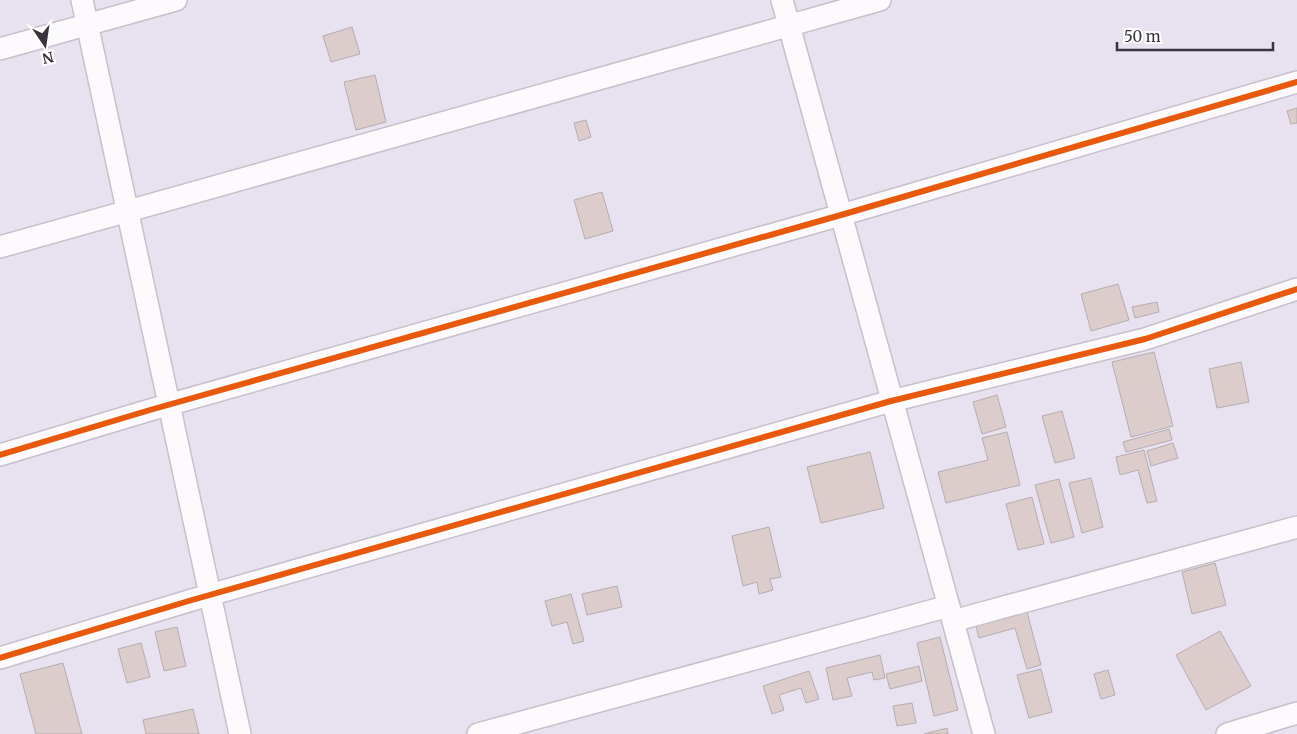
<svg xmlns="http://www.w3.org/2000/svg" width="1297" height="734" font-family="Merriweather,serif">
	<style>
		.building { fill: #dccccb; stroke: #b5adb0 }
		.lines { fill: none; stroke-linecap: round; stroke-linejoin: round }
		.street-casing { stroke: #c6c0cb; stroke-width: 24 }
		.street { stroke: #fcfafd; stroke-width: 21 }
		.cycleway-casing { stroke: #fff; stroke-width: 9 }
		.cycleway { stroke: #e8590c; stroke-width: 6 }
	</style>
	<rect width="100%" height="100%" fill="#e8e1ef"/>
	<!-- building -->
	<path class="building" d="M352 27 360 54 331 62 323 36Z
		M375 75 386 122 356 130 344 82Z
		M1297 108V123L1291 124 1287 111Z
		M586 120 591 137 579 141 574 123Z
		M602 192 613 231 585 239 574 200Z
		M1118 284 1129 320 1091 331 1081 294Z
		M1157 302 1159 312 1135 318 1132 307Z
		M1154 352 1173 426 1131 437 1112 362Z
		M1241 362 1249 402 1217 408 1209 369Z
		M997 395 1006 427 982 434 973 402Z
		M1062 411 1075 458 1055 463 1042 416Z
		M1169 429 1172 440 1126 452 1123 442Z
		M1007 432 1020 485 946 503 938 472 988 460 982 438Z
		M1173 443 1178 458 1151 466 1147 451Z
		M1144 450 1157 501 1147 503 1138 470 1120 475 1116 457Z
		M870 452 884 508 821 523 807 467Z
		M1091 478 1103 527 1082 533 1069 483Z
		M1059 479 1074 537 1051 543 1035 485Z
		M1032 497 1044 544 1018 550 1006 504Z
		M769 527 781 577 770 579 773 590 759 594 757 582 743 586 732 536Z
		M1215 563 1226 605 1192 614 1182 572Z
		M617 586 622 607 587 615 582 594Z
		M571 594 584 641 573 644 567 622 552 626 545 601Z
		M1027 612 1041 665 1027 669 1015 628 979 638 976 626Z
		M177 627 186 666 164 671 155 632Z
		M1220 631 1251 686 1206 710 1176 655Z
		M940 637 958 710 934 716 917 643Z
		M141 643 150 677 127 683 118 649Z
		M880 655 885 678 874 680 872 672 847 678 852 696 833 700 826 668Z
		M63 663 82 734H36L20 674Z
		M919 666 922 681 890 689 886 674Z
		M1041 669 1052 712 1029 718 1017 675Z
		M1108 670 1115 695 1101 699 1094 674Z
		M809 671 819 699 806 703 801 688 779 695 784 710 772 714 763 686Z
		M912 703 916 723 897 726 893 706Z
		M193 709 199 734H146L143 720Z
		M947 728 948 734H924Z"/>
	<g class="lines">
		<defs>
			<path id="street" d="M82 0 240 734
				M782 0 984 734
				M0 49 176 0
				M0 247 880 0
				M0 455 150 410 841 215 1297 82
				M953 621 1297 527
				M0 658 192 600 891 401 1145 339 1297 289
				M478 734 949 606
				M1227 734 1297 713"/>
		</defs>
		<!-- street casing -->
		<use href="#street" class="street-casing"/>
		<!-- street -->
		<use href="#street" class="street"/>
		<defs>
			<path id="cycleway" d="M0 455 150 410 841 215 1297 82
				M0 658 192 600 891 401 1145 339 1297 289"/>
		</defs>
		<!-- cycleway casing -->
		<use href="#cycleway" class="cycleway-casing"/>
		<!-- cycleway -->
		<use href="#cycleway" class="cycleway"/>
	</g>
	<!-- north arrow -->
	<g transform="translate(45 45) rotate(167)" stroke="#ffffff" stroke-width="4" paint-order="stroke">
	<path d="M0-4L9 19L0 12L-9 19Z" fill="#39343e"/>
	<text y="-8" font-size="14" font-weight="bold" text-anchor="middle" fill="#39343e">N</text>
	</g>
	<!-- scale -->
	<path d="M1117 42v8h156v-8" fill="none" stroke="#39343e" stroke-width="2.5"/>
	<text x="1124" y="42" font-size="15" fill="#39343e" stroke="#ffffff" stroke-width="4" paint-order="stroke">50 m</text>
</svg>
